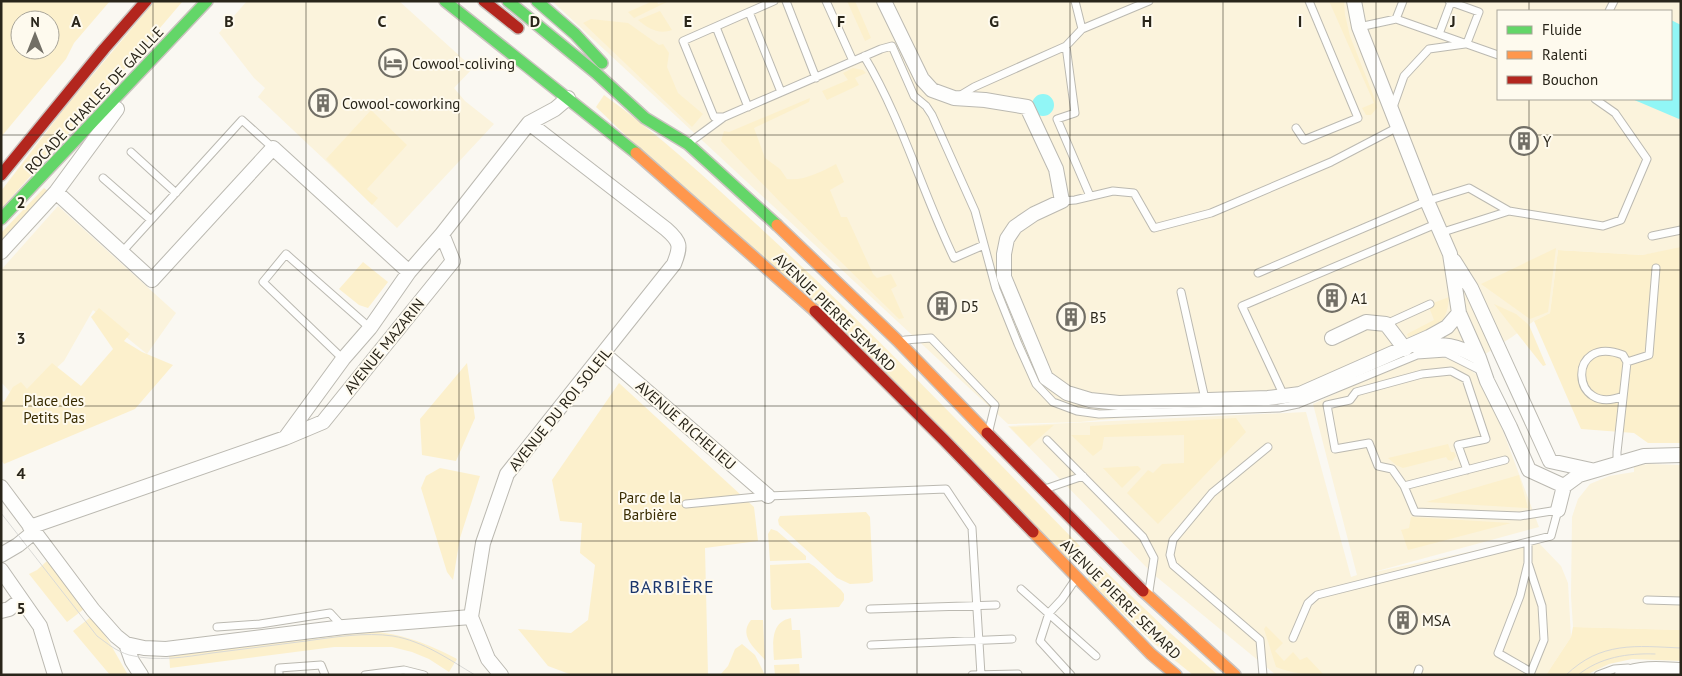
<svg xmlns="http://www.w3.org/2000/svg" width="1682" height="676" font-family="'PT Sans',sans-serif">
	<style>
		.built { fill: #fbf3dc; fill-rule: evenodd }
		.green { fill: #fcf0cc; fill-rule: evenodd }
		.water { fill: #91f6f6 }
		.lines { fill: none; stroke-linecap: round; stroke-linejoin: round }
		.lane-casing { stroke: #bbb9b1; stroke-width: 9 }
		.street-casing { stroke: #bbb9b1; stroke-width: 16 }
		.fast-casing { stroke: #cac3bf; stroke-width: 14 }
		.slow-casing { stroke: #cac3bf; stroke-width: 14 }
		.jam-casing { stroke: #cac3bf; stroke-width: 14 }
		.lane { stroke: #fefefd; stroke-width: 7 }
		.street { stroke: #fefefd; stroke-width: 14 }
		.fast { stroke: #63d668; stroke-width: 11 }
		.slow { stroke: #ff974d; stroke-width: 11 }
		.jam { stroke: #b3261e; stroke-width: 11 }
		.tram { stroke: #d9d9d6; stroke-width: 1 }
		.grid { fill: none; stroke: #29251a; stroke-width: 1; stroke-opacity: 0.55 }
		.labels { text-anchor: middle; dominant-baseline: central; stroke-width: 4; stroke-linejoin: round; paint-order: stroke }
		.poi-label { font-size: 15px; fill: #29251a; stroke: #fefaee; text-anchor: start }
		.street-label { font-size: 15px; fill: #29251a; stroke: #fefaee }
		.park-label { font-size: 15px; fill: #382b00; stroke: #fefaee }
		.quarter-label { font-size: 18px; letter-spacing: 1px; fill: #1a356b; stroke: #fefaee }
		.grid-label { font-size: 16px; text-anchor: middle; font-weight: bold; fill: #29251a; stroke: #fefaee; stroke-width: 4; stroke-linejoin: round; paint-order: stroke }
	</style>
	<rect width="100%" height="100%" fill="#faf8f2"/>
	<!-- built -->
	<path class="built" d="M247 1H399L473 68 454 88 465 101 494 124 397 228 258 97 265 88 254 78 219 33Z
		M552 1H1681V248L1642 255 1558 250 1550 313 1534 321 1512 337 1476 360 1458 352 1411 351 1294 401 1080 422 1008 424ZM1498 11H1671V99H1498Z
		M58 206 176 313 147 354 93 310 64 361 19 402 1 382V270Z
		M1438 356 1461 363 1476 374 1486 386 1539 527 1370 573 1534 538 1561 566 1568 583 1571 637 1546 675H1276L1153 574 1008 426 1306 412 1351 577 1357 575 1313 404 1375 375 1414 359Z
		M1649 464 1681 465V630L1573 627 1571 596 1572 517 1578 499 1590 484 1609 476 1634 472V466Z"/>
	<!-- green -->
	<path class="green" d="M1 1H110L74 43 66 59 1 137ZM20 20H50V50H20Z
		M155 1H183L94 105 1 209V191L64 109Z
		M653 1H657L658 4 669 1 634 18 628 12Z
		M847 1H855L871 38 865 41Z
		M1329 1H1344L1345 15 1350 36 1376 102 1377 108 1371 115H1366L1362 108 1374 103Z
		M660 11 672 30C658 35 648 28 638 20Z
		M591 19 628 23 659 45 663 44 669 53 667 67 678 93 703 114 692 127 583 23Z
		M853 68 863 70 866 73 855 78 859 85 827 100 822 91 848 80 843 73Z
		M604 95C658 134 706 178 755 223 868 326 973 437 1080 546L1068 559 596 107Z
		M810 98 809 102 754 128 765 158 780 169 787 179C804 181 821 172 836 164L844 182 830 190 841 217H847L873 274 877 278 891 274 897 286 891 289 904 318 899 319 782 204 721 141 724 131 729 132Z
		M371 110 407 145 367 189 378 198 372 205 326 159Z
		M44 188 48 191 1 243V233Z
		M1681 247V443H1648L1634 433 1581 429 1534 321 1550 313 1558 250 1642 255Z
		M1556 248 1548 312 1530 319 1481 284Z
		M363 262 388 282 368 308 359 305 339 289Z
		M1449 297C1447 328 1433 328 1408 337L1407 334 1434 320 1429 307 1433 303Z
		M1494 304 1516 314 1529 325 1546 365 1543 366Z
		M99 308 130 334 124 341 142 352 173 365 135 409 4 464 1 460V400L4 402 13 387 21 382 27 389 52 363 81 386 113 349 91 317Z
		M467 363 475 418 456 461 422 455 420 419Z
		M619 383 754 507 758 541 705 548 708 675H572L548 666 518 629 571 633 588 620 595 565 580 553 582 523 560 521 552 480Z
		M1236 418 1246 432 1158 524 1127 493 1148 470 1153 473 1162 464 1184 463V435L1104 437 1102 449 1093 456 1071 435H1090V426Z
		M1054 425 1029 447 1010 427Z
		M1448 444 1451 452H1454L1456 456 1452 461 1448 460 1446 457 1403 468 1396 465 1388 458Z
		M1138 466 1141 469 1122 488 1103 468Z
		M440 468 480 476 460 538 453 580 447 572 421 488 426 476Z
		M1519 475 1528 508 1426 502Z
		M866 512 870 517 873 581 869 583 850 584 837 578 779 525 778 520 780 516Z
		M1411 517 1511 523 1408 550 1401 530 1409 528Z
		M771 529 777 531 806 556V560L770 561 768 534Z
		M48 560 84 609 67 622 29 574 37 570Z
		M809 563 814 566 841 590 844 594V600L839 607 773 610 771 607 770 565Z
		M1100 566 1168 631 1218 675H1193L1156 645 1087 579Z
		M92 616 108 640 128 675H110L73 631Z
		M791 618 792 630H800L802 658 774 660C773 644 770 622 791 618Z
		M751 620H763L765 660C755 648 738 636 751 620Z
		M1266 626 1283 643 1275 651 1284 661 1293 652 1300 660 1307 657 1324 675C1308 675 1290 673 1276 667L1264 629Z
		M1573 627 1681 630V661L1632 659 1609 664 1586 675H1546L1571 637Z
		M371 631C406 635 426 643 457 659L449 672 429 659 412 652 392 647H334L170 668 169 653 344 632Z
		M742 644 755 655 765 675H720L728 666 735 649Z
		M799 664 800 675H775L774 665Z"/>
	<!-- water -->
	<path class="water" d="M1671 20 1681 25V118L1679 119 1632 99H1671Z
		M1032 105a11 11 0 1 1 22 0a11 11 0 1 1-22 0Z"/>
	<g class="lines">
		<defs>
			<path id="lane" d="M786 1 816 78
				M826 1 853 61
				M1075 1 1082 29
				M1451 2 1479 12 1467 43
				M1609 11 1614 1
				M749 12 781 92
				M1396 19 1403 1
				M716 27 748 107
				M1359 27 1396 19 1498 55
				M1439 34 1451 2 1449 1
				M1066 46 1075 113 1057 119 1090 196
				M864 56C902 119 922 192 954 258L984 245
				M959 96 974 87 1066 46 1082 29 1149 1
				M1392 110 1404 76 1429 49 1465 44
				M724 117H714L683 41 774 1
				M1296 128 1304 140 1358 118 1309 1
				M690 142 724 117 881 49 892 46 914 96 926 106 932 115 975 211 996 289 1018 344 1036 384 1053 402 1077 411 1099 414 1279 408 1298 404 1417 355 1446 353 1484 372
				M131 152 176 193
				M103 178 151 220
				M1062 201 1075 200 1113 191 1134 193 1154 228 1211 213 1331 162 1398 127
				M1440 233 1509 211
				M1652 236 1681 230
				M122 252 242 120 273 148
				M1258 273 1427 201 1469 188 1509 211 1603 226 1621 220 1647 159 1615 113 1595 99
				M1181 292 1205 399
				M1386 324 1430 304
				M905 340 931 338 995 405 989 430
				M343 359 263 282 286 254 370 328
				M1284 396 1242 306 1436 224
				M1623 396C1570 418 1566 333 1623 355L1627 362
				M1047 440 1143 537 1154 558 1149 591
				M1617 463V452L1627 362 1649 355 1656 268
				M1404 486 1392 469 1378 466 1369 443 1335 449 1327 405 1350 400 1356 392 1422 374 1451 371 1466 379 1486 439 1458 445 1467 470
				M1045 489 1083 476
				M686 504 768 496 946 489 972 528 981 675
				M1528 543V563L1520 596 1498 653 1531 672 1544 640 1542 606 1528 563
				M1021 589 1096 656
				M1647 600 1681 601
				M870 609 996 605
				M217 627 260 624 330 613 343 627
				M1293 638 1308 603 1317 595 1551 536 1558 510 1520 516 1415 512 1404 486 1505 460
				M871 645 1012 639
				M279 675V668L321 665 325 675
				M365 675 404 670 424 675
				M972 675 1018 674
				M1071 675 1040 641 1049 613 1062 599 1075 580
				M1263 675 1260 640 1173 565 1170 555 1173 540 1212 493 1268 447
				M1417 675 1419 669
				M1598 675 1614 669 1628 668"/>
			<path id="street" d="M884 1 922 79 932 90 954 98 985 100 1027 107 1056 169 1062 201 1034 214 1015 227 1007 239 1004 254V277L1046 378 1067 393 1090 400 1119 403 1268 398 1300 394 1429 337 1447 327 1459 313
				M1354 1 1359 27 1427 201 1450 254 1459 313 1479 358 1487 381 1510 427 1529 470 1564 486
				M56 192 152 280 273 148 409 272
				M1 252 56 192 117 109
				M1454 261 1471 288 1550 461 1591 470
				M1332 338 1366 322 1386 324 1405 349
				M1418 347C1444 343 1457 345 1479 358
				M604 354 768 496
				M286 437 343 359 370 328 409 272 442 234
				M1 487 93 610 116 636 126 644 132 661 141 675
				M1558 510 1564 486 1579 475 1644 456 1681 455
				M30 527 285 438 323 422 453 261 442 234 529 123 555 109 568 98
				M1 555 18 545 34 532
				M1 570 40 626 55 675
				M1 611 9 609 21 600
				M471 617 483 543 507 474 674 264C681 246 681 242 666 229L529 123
				M471 617 488 659 501 675
				M126 644 144 648 166 649 344 627 471 617
				M1622 675C1642 667 1660 669 1681 670"/>
			<path id="fast" d="M445 1 636 153
				M508 1 596 73 645 118 688 144 777 225
				M537 1 575 34 602 63
				M1 219 207 1"/>
			<path id="slow" d="M636 153 815 311
				M777 225 897 340 987 433
				M1033 532 1151 654 1176 675
				M1143 591 1235 675"/>
			<path id="jam" d="M484 1 518 28
				M1 175 104 49 146 1
				M815 311 944 440 1033 532
				M987 433 1143 591"/>
		</defs>
		<!-- lane casing -->
		<use href="#lane" class="lane-casing"/>
		<!-- street casing -->
		<use href="#street" class="street-casing"/>
		<!-- fast casing -->
		<use href="#fast" class="fast-casing"/>
		<!-- slow casing -->
		<use href="#slow" class="slow-casing"/>
		<!-- jam casing -->
		<use href="#jam" class="jam-casing"/>
		<!-- lane -->
		<use href="#lane" class="lane"/>
		<!-- street -->
		<use href="#street" class="street"/>
		<!-- fast -->
		<use href="#fast" class="fast"/>
		<!-- slow -->
		<use href="#slow" class="slow"/>
		<!-- jam -->
		<use href="#jam" class="jam"/>
		<!-- tram -->
		<path class="tram" d="M1 513 97 636C108 644 116 651 129 655 157 662 185 657 212 653 244 649 275 645 306 641 335 637 365 632 393 636 423 641 450 660 475 675
			M1566 675C1601 641 1636 646 1681 648
			M1578 675C1600 657 1628 653 1655 654"/>
	</g>
	<!-- grid -->
	<path class="grid" d="M153 1V675M306 1V675M459 1V675M612 1V675M765 1V675M917 1V675M1070 1V675M1223 1V675M1376 1V675M1529 1V11M1529 99V675M1 135H1681M1 270H1681M1 406H1681M1 541H1681"/>
	<!-- icons -->
	<defs>
		<symbol id="hotel-ring" viewBox="-11 -11 22 22"><circle r="9.5" fill="#fefaee" stroke="#726f66" stroke-width="1.5"/><path d="M-6-4.5h1.5V1H6V5H4.5V3h-9V5H-6ZM-4 0a1.8 1.8 0 1 1 3.6 0ZM.5 0V-2.5h3Q6-2.5 6 0Z" fill="#726f66"/></symbol>
		<symbol id="building-ring" viewBox="-11 -11 22 22"><circle r="9.5" fill="#fefaee" stroke="#726f66" stroke-width="1.5"/><path d="M-4-6H4V6H1V3H-1V6H-4ZM-2.5-4.3h1.7v1.8h-1.7ZM.8-4.3h1.7v1.8H.8ZM-2.5-1h1.7V.8h-1.7ZM.8-1h1.7V.8H.8Z" fill="#726f66"/></symbol>
	</defs>
	<g fill-rule="evenodd">
		<use href="#hotel-ring" x="377" y="47" width="32" height="32"/>
		<use href="#building-ring" x="307" y="87" width="32" height="32"/>
		<use href="#building-ring" x="1508" y="125" width="32" height="32"/>
		<use href="#building-ring" x="1316" y="282" width="32" height="32"/>
		<use href="#building-ring" x="926" y="290" width="32" height="32"/>
		<use href="#building-ring" x="1055" y="301" width="32" height="32"/>
		<use href="#building-ring" x="1387" y="604" width="32" height="32"/>
	</g>
	<g class="labels">
		<!-- poi labels -->
		<g class="poi-label">
			<text x="412" y="63">Cowool-coliving</text>
			<text x="342" y="103">Cowool-coworking</text>
			<text x="1543" y="141">Y</text>
			<text x="1351" y="298">A1</text>
			<text x="961" y="306">D5</text>
			<text x="1090" y="317">B5</text>
			<text x="1422" y="620">MSA</text>
		</g>
		<!-- street labels -->
		<g class="street-label">
			<text transform="translate(94 100) rotate(-47)">ROCADE CHARLES DE GAULLE</text>
			<text transform="translate(835 312) rotate(44)">AVENUE PIERRE SEMARD</text>
			<text transform="translate(384 346) rotate(-51)">AVENUE MAZARIN</text>
			<text transform="translate(560 409) rotate(-51)">AVENUE DU ROI SOLEIL</text>
			<text transform="translate(686 425) rotate(41)">AVENUE RICHELIEU</text>
			<text transform="translate(1121 599) rotate(45)">AVENUE PIERRE SEMARD</text>
		</g>
		<!-- park labels -->
		<g class="park-label">
			<text x="54" y="400">Place des<tspan x="54" dy="17">Petits Pas</tspan></text>
			<text x="650" y="497">Parc de la<tspan x="650" dy="17">Barbière</tspan></text>
		</g>
		<!-- quarter labels -->
		<g class="quarter-label">
			<text x="672" y="586">BARBIÈRE</text>
		</g>
	</g>
	<g class="grid-label">
		<text x="76" y="27">A</text>
		<text x="229" y="27">B</text>
		<text x="382" y="27">C</text>
		<text x="535" y="27">D</text>
		<text x="688" y="27">E</text>
		<text x="841" y="27">F</text>
		<text x="994" y="27">G</text>
		<text x="1147" y="27">H</text>
		<text x="1300" y="27">I</text>
		<text x="1453" y="27">J</text>
		<text x="21" y="208">2</text>
		<text x="21" y="344">3</text>
		<text x="21" y="479">4</text>
		<text x="21" y="614">5</text>
	</g>
	<!-- border -->
	<rect width="1682" height="676" fill="none" stroke="#29251a" stroke-width="5"/>
	<!-- legend -->
	<rect x="1497" y="10" width="175" height="90" fill="#fefaee" stroke="#a9a599"/>
	<rect x="1507" y="26" width="25" height="8" fill="#63d668" stroke="#a9a599"/>
	<text x="1542" y="35" font-size="15" fill="#29251a">Fluide</text>
	<rect x="1507" y="51" width="25" height="8" fill="#ff974d" stroke="#a9a599"/>
	<text x="1542" y="60" font-size="15" fill="#29251a">Ralenti</text>
	<rect x="1507" y="76" width="25" height="8" fill="#b3261e" stroke="#a9a599"/>
	<text x="1542" y="85" font-size="15" fill="#29251a">Bouchon</text>
	<!-- north arrow -->
	<g transform="translate(35 35)"><circle r="24" fill="#fefaee" stroke="#a9a599"/>
	<path d="M0-4L9 19L0 12L-9 19Z" fill="#726f66"/>
	<text y="-8" font-size="14" font-weight="bold" text-anchor="middle" fill="#29251a">N</text>
	</g>
</svg>
